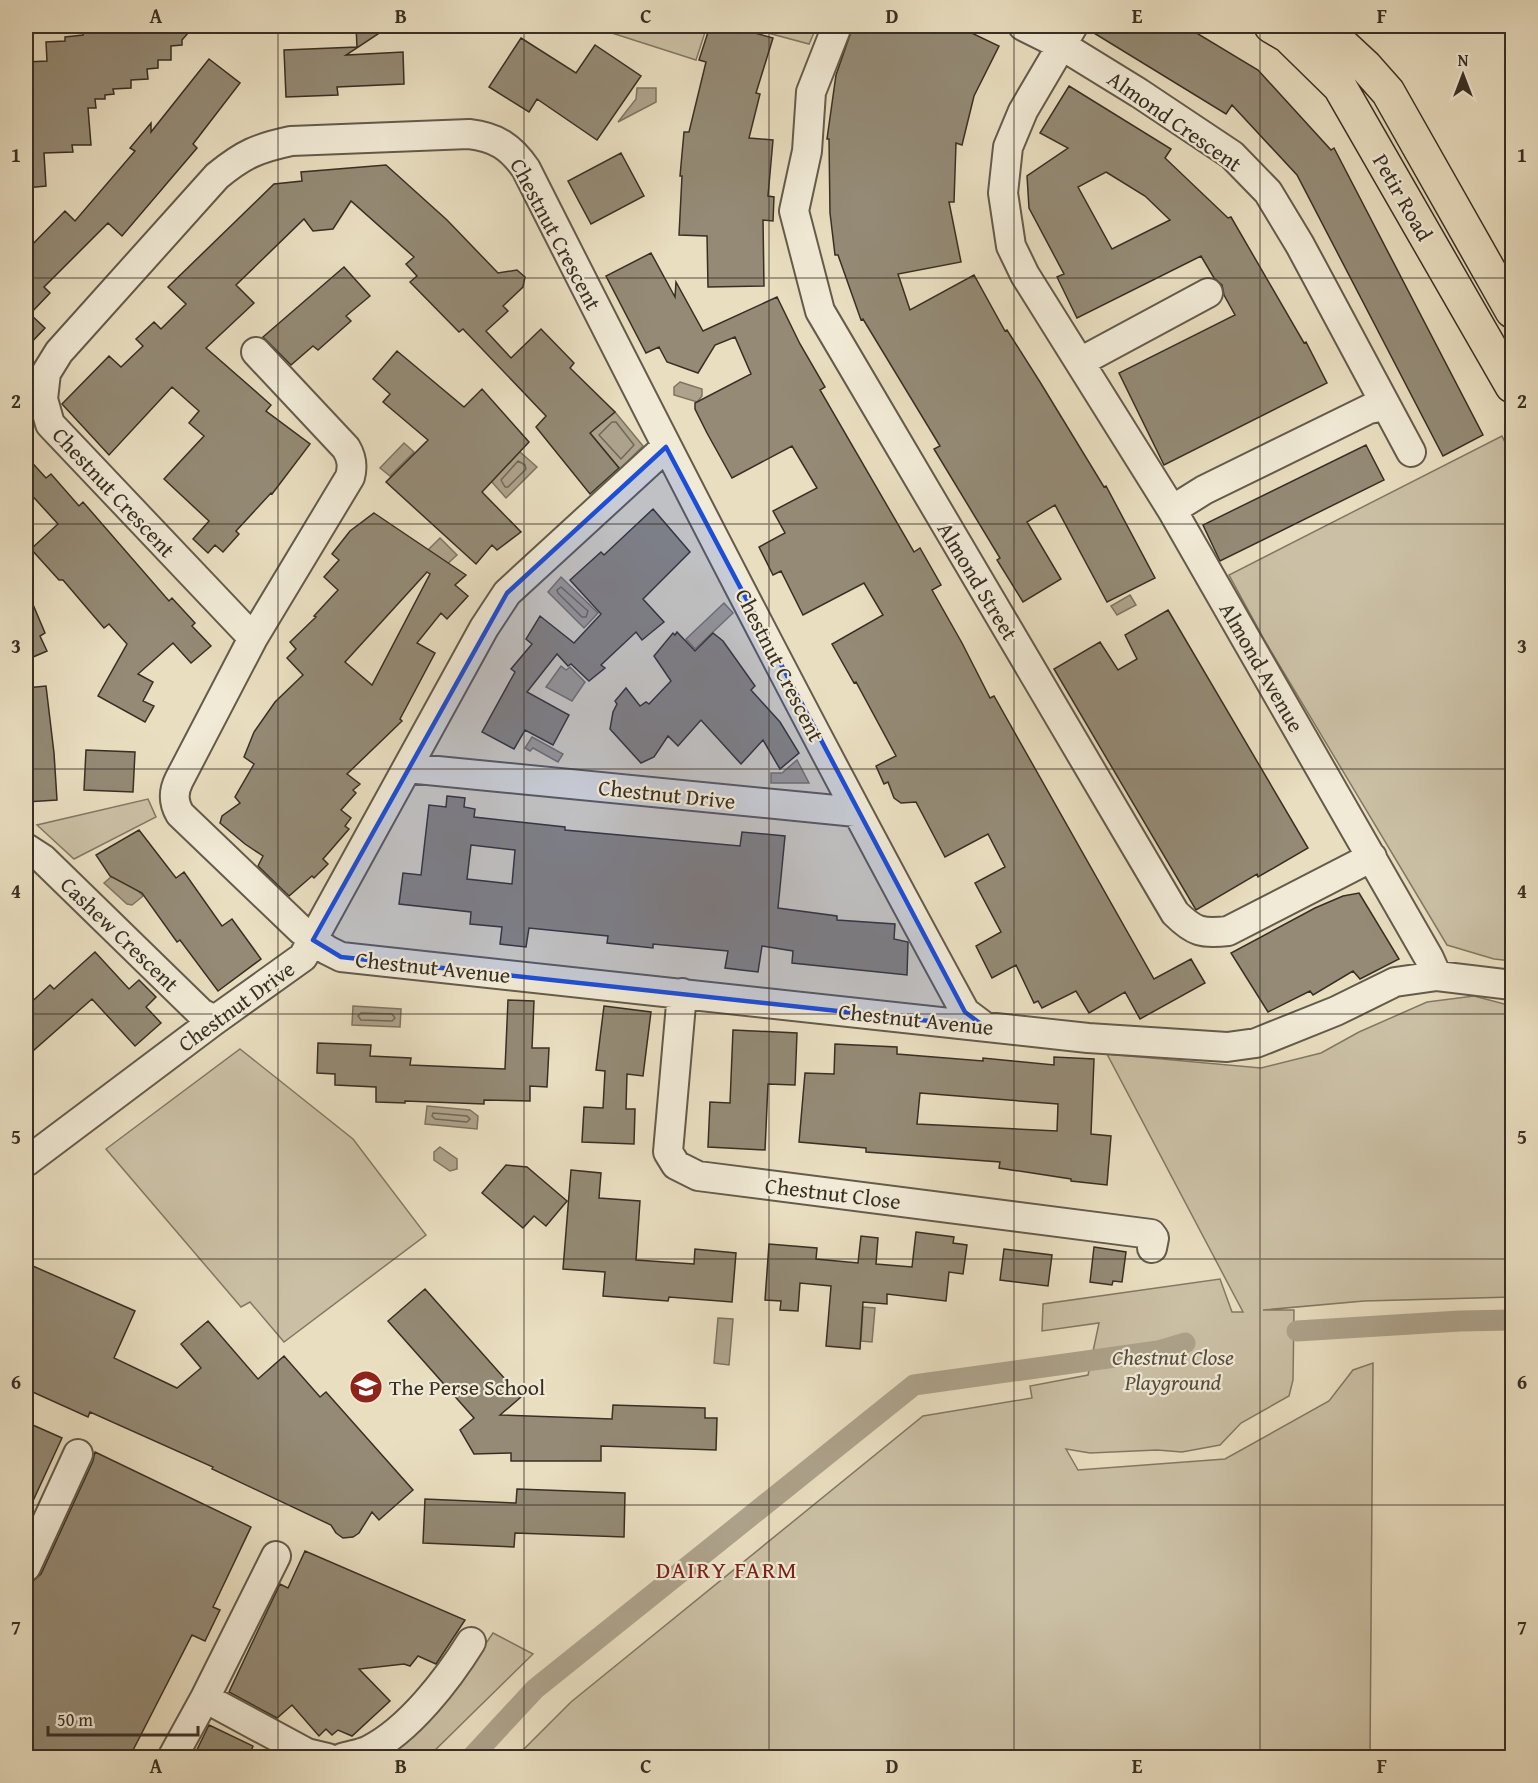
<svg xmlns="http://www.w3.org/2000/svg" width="1538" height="1783" font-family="'Gentium Book Plus',serif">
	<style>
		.green { fill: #cbc0a5; stroke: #827864; stroke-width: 1.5 }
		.water { fill: #ada28b; stroke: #7e7462; stroke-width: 1.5 }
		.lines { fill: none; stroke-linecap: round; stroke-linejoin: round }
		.shore { stroke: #726858; stroke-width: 1.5 }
		.canal { stroke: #ada28b; stroke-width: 21 }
		.building { fill: #948a75; stroke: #382f24; stroke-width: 1.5; fill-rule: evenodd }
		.minor-casing { stroke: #645b4b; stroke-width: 32 }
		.major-casing { stroke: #382f24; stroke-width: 36 }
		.minor { stroke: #f1ead6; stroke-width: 28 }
		.major { stroke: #e9dec0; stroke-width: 33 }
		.marked { fill: #1d4ed8; fill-opacity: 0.2; stroke: #1d4ed8; stroke-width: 4.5; stroke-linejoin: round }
		.grid { fill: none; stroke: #382f24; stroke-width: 1.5; stroke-opacity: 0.55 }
		.labels { text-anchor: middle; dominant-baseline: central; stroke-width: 4.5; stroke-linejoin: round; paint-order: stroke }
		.street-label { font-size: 22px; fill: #382f24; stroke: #f1ead6 }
		.park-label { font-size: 22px; font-style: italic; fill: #554c3e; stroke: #f1ead6 }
		.poi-label { font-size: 22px; fill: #382f24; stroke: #f1ead6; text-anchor: start }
		.neighbourhood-label { font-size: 24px; letter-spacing: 1.5px; fill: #7a1f14; stroke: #f1ead6 }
		.neatline { fill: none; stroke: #382f24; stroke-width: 2 }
		.grid-label { font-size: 20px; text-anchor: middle; font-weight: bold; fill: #382f24 }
	</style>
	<rect width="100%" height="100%" fill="#e9dec0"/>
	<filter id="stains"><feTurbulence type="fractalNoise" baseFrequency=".00333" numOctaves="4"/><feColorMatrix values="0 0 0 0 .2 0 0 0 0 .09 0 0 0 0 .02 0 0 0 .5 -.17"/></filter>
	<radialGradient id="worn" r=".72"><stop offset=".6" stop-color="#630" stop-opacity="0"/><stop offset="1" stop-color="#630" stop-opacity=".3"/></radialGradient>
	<!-- green -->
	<path class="green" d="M590 26H707L696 60Z
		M742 26H817L809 44Z
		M1502 436 1512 457V961L1494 959 1447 945 1265 641 1229 575Z
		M148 799 156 817 74 859 37 825Z
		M1474 996 1512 1006V1297L1364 1301 1263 1310H1294L1293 1380 1289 1396 1241 1423 1220 1445 1182 1452 1157 1450 1090 1453 1066 1449 1078 1470 1225 1459 1329 1401 1353 1370 1373 1363 1370 1757H516L571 1702 923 1416 1032 1398 1030 1386 1088 1375 1099 1323 1042 1331 1043 1304 1220 1279 1232 1312H1243L1107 1054 1261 1068 1321 1053 1359 1032 1427 1002Z
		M240 1049 353 1139 426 1235 284 1342 250 1302 241 1307 106 1149Z
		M493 1633 533 1654 428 1757 383 1758 457 1686Z"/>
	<!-- water -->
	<path class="water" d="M637 88H656V102L618 122 636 99Z
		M680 382 702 389V396L697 402 674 395V387Z
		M615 412 643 446 620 469 590 433Z
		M404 443 414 452 390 476 380 468Z
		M519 451 537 467 506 498 491 481Z
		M440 538 457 555 445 566 428 550Z
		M561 577 598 613 584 628 548 592Z
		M1130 595 1136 605 1117 615 1111 606Z
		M724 603 733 613 695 649 686 639Z
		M561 666 566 670 570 667 585 682 572 701 546 687Z
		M532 737 563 754 558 762 533 748 530 751 525 748Z
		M797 760 809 783H771V773H782Z
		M118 871 143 896 132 905 127 904 104 883Z
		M353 1006 401 1009 400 1027 352 1025Z
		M427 1106 470 1110 478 1116 477 1129 425 1124Z
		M440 1147 457 1159V1169L450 1171 434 1160V1152Z
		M863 1307 875 1308 872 1342 861 1341Z
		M718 1318 733 1319 729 1365 714 1363Z"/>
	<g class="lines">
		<!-- shore -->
		<path class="shore" d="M612 422H616L634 445 621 459 599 435Z
			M518 461 525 465 526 469 508 487H505L501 480Z
			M561 587 588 611 586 617H582L558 593 557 590Z
			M361 1013 392 1014 395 1018 392 1021 361 1020 358 1016Z
			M433 1113 467 1116 470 1119 467 1122 435 1119 432 1116Z"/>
		<!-- canal -->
		<path class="canal" d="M1297 1331 1460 1321 1512 1320
			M471 1758 535 1689 914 1385 1158 1351 1185 1343"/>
	</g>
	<!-- building -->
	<path class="building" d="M100 26H194L182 40V45L171 46V60H158V68L147 69 148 79 131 80V88L113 89 114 94 105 95V99H95L96 108H88L91 145H72L73 152 44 153 46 186 26 188V62L47 61 46 42 65 41V37L83 35V30L100 29Z
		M356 26H390L346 55 403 52 404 84 337 87 338 95 286 97 284 50 357 47Z
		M710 26H730L773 38 756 93 760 94 749 138 773 140 768 196 774 197 773 221 763 220 764 286 708 287 707 236 679 235 682 176H680L684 132H689L706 62 699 60Z
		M853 26H957L999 46 974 96 962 145 956 143 954 202H949L961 262 898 274 910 310 974 275 1005 331 1007 330 1040 382 1104 487 1106 486 1155 578 1107 602 1055 505 1027 522 1061 579 1023 602 997 560 1000 558 934 449 940 446 863 319 861 320 838 255H835L830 213 829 139H827L836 75Z
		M1089 26H1185L1258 70 1331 150 1334 148 1483 435 1443 456 1297 175 1232 105 1226 114 1089 30Z
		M521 38 576 73 595 45 641 76 597 140 537 99 529 112 489 87Z
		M209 59 240 83 193 144 197 148 122 236 108 223 44 287 50 293 30 314 45 328 26 348V251L65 211 75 221 135 151 130 148 151 123V132Z
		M1069 86 1171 149 1165 158 1228 218 1231 217 1304 343 1306 342 1327 383 1164 465 1119 373 1235 315 1224 295 1222 285 1214 278 1201 256 1077 318 1057 277 1064 274 1029 208 1027 176 1068 148 1040 133ZM1106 172 1145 196 1170 220 1112 249 1078 187Z
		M621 153 644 196 591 224 568 181Z
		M386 165 447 220 498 273 517 270 525 277 523 287 503 306 508 311 486 331 511 358 541 329 574 363 570 368 615 412 590 433 619 468 590 494 536 427 546 416 463 329 459 332 410 282 417 276 406 264 414 257 351 201 333 229 313 231 304 219 236 285 254 303 206 348 271 405 266 411 310 444 272 494 271 493 236 531 239 534 223 552 215 545 208 553 193 539 209 521 164 479 204 436 189 423 199 411 172 387 109 455 62 404 109 356 121 367 143 346 136 339 154 322 161 329 186 304 168 287 274 184 302 181 301 172Z
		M651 253 675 297 676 282 703 331 777 297 800 344 825 387 820 390 914 552 920 548 941 585 932 590 962 643 990 698 994 696 1154 979 1191 959 1205 983 1140 1019 1125 992 1089 1013 1076 991 1042 1008 1038 1001 1034 1003 1016 965 992 978 976 946 1001 932 975 883 1005 867 988 834 945 857 916 802 901 803 894 798 888 782 884 784 876 766 896 756 856 682 854 683 832 644 883 615 864 583 803 615 781 571 773 575 759 547 785 533 773 511 817 488 792 446 732 478 707 433 695 409V403L751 374 735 337 715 345 698 373 667 362 659 347 646 353 606 276Z
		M344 267 370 296 346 316 351 321 318 350 313 346 291 365 263 337Z
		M397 351 464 407 482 389 529 442 482 492 521 532 497 550 492 545 476 564 386 482 428 440 383 402 390 394 373 379Z
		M1366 445 1384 480 1220 561 1203 525Z
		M26 456 46 478 51 474 79 506 83 502 169 601 172 598 195 623 192 626 211 646 191 663 173 643 138 674 153 682 143 701 154 706 145 722 98 696 127 644 109 624 104 628 63 580H59L31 549 58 524 26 489Z
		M653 509 690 552 643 599 664 622 642 640 636 632 601 665 605 668 589 681 571 664 568 666 557 654 527 692 569 715 553 745 525 730 514 749 482 732 515 672 511 669 532 644 526 639 540 616 574 643 601 614 570 580 601 552 604 555Z
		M374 513 466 575 455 585 468 596 447 619 441 613 417 643 435 653 400 719 402 721 347 774 360 784 353 790 356 793 341 810 351 818 345 826 349 829 323 859 328 864 314 878 312 876 289 896 258 866 263 856 245 844 220 823 222 816 240 803 235 797 254 764 244 757 254 732 275 702 303 675 287 658 296 649 290 642 316 617 314 616 338 590 324 577 339 560 332 554 350 531ZM427 572 430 574 372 685 345 662Z
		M26 588 45 633 40 636 47 651 26 660Z
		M1168 610 1308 848 1258 877 1257 874 1196 910 1054 669 1100 642 1118 670 1137 659 1125 635Z
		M677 632 695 651 713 633 723 641 755 686 751 690 780 722 799 753 780 769 763 740 741 764 701 720 678 746 668 736 654 757 641 763 610 729 613 712 617 704 615 701 626 688 640 706 646 702 649 704 671 681 654 656 673 633 675 635Z
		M46 686 54 753 57 800 26 802V688Z
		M86 750 135 752 133 792 84 790Z
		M447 796 465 798 464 807 475 809 474 817 565 827V830L740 846 742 832 785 836 778 908 837 916V920L895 924 894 939 908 942 907 975 792 963 793 951 762 946 758 972 725 968 728 951 653 944V948L607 943 608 936 529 928 526 947 500 944 502 927 470 924 471 912 399 904 403 873 421 875 429 805 446 807ZM471 845 515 850 512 884 467 879Z
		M139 830 176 878 184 872 222 926 232 919 261 959 218 991 180 940 177 942 142 893 110 876 96 855Z
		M1359 893 1399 959 1360 979 1353 971 1313 995 1310 991 1268 1012 1231 953 1315 908 1343 896Z
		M95 952 129 989 139 980 156 997 146 1007 161 1023 135 1046 92 999 26 1057V1007L50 985 54 989Z
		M508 1000 534 1001 532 1048H549L547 1087 530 1086V1101L484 1100V1104L405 1101V1103L376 1102V1087L335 1085V1074L317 1073 318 1043 371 1045 370 1056 411 1058 410 1065 505 1069Z
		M604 1006 651 1012 643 1076 627 1074 626 1109H635L634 1144 582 1142 584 1107 603 1108 605 1071 596 1070Z
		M733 1030 797 1033 795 1085 768 1084 765 1150 708 1147 710 1102 730 1103Z
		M835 1044 897 1047V1054L983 1061V1058L1054 1065V1057L1094 1059 1091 1134 1111 1136 1107 1185 1071 1181V1179L999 1168 1000 1162 866 1152V1148L799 1142 805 1073 834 1074ZM920 1093 1058 1104 1057 1131 917 1124Z
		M506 1165 527 1167 567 1201 546 1226 534 1216 523 1228 482 1193Z
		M571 1170 601 1173 599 1198 640 1201 636 1260 694 1264 695 1249 736 1253 732 1302 669 1297 668 1301 603 1296 605 1272 563 1269Z
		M916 1232 954 1237 953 1243 967 1245 963 1274 949 1272 946 1301 887 1294V1304L863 1302 860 1349 826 1346 831 1286 800 1283 798 1311 780 1310 781 1301 765 1300 769 1244 817 1248 816 1259 858 1263 861 1236 878 1238 876 1264 912 1267Z
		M1094 1247 1126 1252 1122 1282 1113 1281 1112 1285 1090 1282Z
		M1004 1249 1052 1255 1048 1286 1000 1280Z
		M26 1263 135 1311 114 1358 177 1388 201 1368 181 1344 208 1321 258 1379 284 1356 320 1397 326 1392 413 1490 379 1520 372 1512 359 1533 353 1537 343 1538 336 1533 331 1525 212 1469 213 1467 90 1412 88 1417 26 1389Z
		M425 1289 521 1397 500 1415 612 1419 613 1405 705 1408V1418H717L716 1450 601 1446V1461H511V1453L474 1454 460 1430 474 1418 388 1321Z
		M26 1422 62 1438 26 1516Z
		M95 1452 251 1527 213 1607 220 1610 205 1641 192 1635 129 1758H26V1598L33 1581 41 1574 93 1461Z
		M517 1489 625 1493 624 1537 515 1533 514 1547 423 1543 425 1499 516 1503Z
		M305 1551 465 1620 436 1664 418 1656 410 1666 404 1664 359 1669 390 1701 352 1736 338 1730 332 1735 326 1729 319 1736 292 1705 277 1718 229 1692 280 1584 288 1588Z
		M209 1725 253 1746 248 1758H193Z"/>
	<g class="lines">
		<defs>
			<path id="minor" d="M837 26 811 92 807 151 794 211 820 311 1175 913C1194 932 1202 934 1228 931L1372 857
				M1023 26 1061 45 1139 93 1232 155 1268 192 1300 245 1411 452
				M1073 26 1023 111 1008 147 1003 193 1011 246 1025 275 1172 510 1429 958 1437 976
				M256 352 346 448C352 458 353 466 350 477L253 638 179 780C173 792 173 802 180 814L301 930 327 950 341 957 1088 1038 1227 1047 1256 1043 1336 1011 1395 982 1437 976 1512 985
				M1080 362 1208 293
				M1172 510 1204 490 1369 409 1385 406
				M253 638 50 424 43 399 46 373 59 352 217 176C244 154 258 148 291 141L469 134C496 137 511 147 526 169 669 452 813 734 965 1012L985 1027
				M407 768 856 812
				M26 848 43 859 201 1013 215 1020
				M682 993 668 1152 676 1165 698 1176 1151 1234 1154 1238 1152 1248
				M26 1162 215 1020 303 957 484 628 507 593 666 447
				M26 1567 78 1454
				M205 1698 307 1753 328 1758
				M172 1758 205 1698 276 1556
				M342 1758C351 1755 361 1754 369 1750 409 1730 448 1679 471 1642"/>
			<path id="major" d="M1271 26 1288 36 1340 87 1512 386
				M1322 26 1365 66 1388 92 1512 311"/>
		</defs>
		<!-- minor casing -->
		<use href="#minor" class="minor-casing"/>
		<!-- major casing -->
		<use href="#major" class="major-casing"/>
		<!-- minor -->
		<use href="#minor" class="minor"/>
		<!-- major -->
		<use href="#major" class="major"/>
	</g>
	<!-- marked area -->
	<path class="marked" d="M666 447 965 1012 985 1027 341 957 313 940 507 593Z"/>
	<!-- grid -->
	<path class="grid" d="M278 26V1758M524 26V1758M769 26V1758M1014 26V1758M1260 26V1758M26 278H1512M26 524H1512M26 769H1512M26 1014H1512M26 1259H1512M26 1505H1512"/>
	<!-- icons -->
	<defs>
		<symbol id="school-disc" viewBox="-11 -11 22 22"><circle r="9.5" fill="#8f2418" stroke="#f1ead6"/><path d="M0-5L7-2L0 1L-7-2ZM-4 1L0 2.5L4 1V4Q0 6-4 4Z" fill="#fff"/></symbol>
	</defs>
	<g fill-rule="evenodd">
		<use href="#school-disc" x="347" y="1368" width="38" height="38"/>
	</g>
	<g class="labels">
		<!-- street labels -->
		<g class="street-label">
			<text transform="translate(1175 121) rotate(35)">Almond Crescent</text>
			<text transform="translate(1403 197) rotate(60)">Petir Road</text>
			<text transform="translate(556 234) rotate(62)">Chestnut Crescent</text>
			<text transform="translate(114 492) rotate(47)">Chestnut Crescent</text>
			<text transform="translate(978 581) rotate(59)">Almond Street</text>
			<text transform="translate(780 665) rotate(63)">Chestnut Crescent</text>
			<text transform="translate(1262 667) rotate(60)">Almond Avenue</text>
			<text transform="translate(667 794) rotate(6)">Chestnut Drive</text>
			<text transform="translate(120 934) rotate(44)">Cashew Crescent</text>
			<text transform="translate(433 967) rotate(6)">Chestnut Avenue</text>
			<text transform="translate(236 1006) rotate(-36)">Chestnut Drive</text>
			<text transform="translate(916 1019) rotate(6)">Chestnut Avenue</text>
			<text transform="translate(833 1193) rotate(7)">Chestnut Close</text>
		</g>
		<!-- park labels -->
		<g class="park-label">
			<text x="1173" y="1357">Chestnut Close<tspan x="1173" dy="25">Playground</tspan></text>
		</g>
		<!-- poi labels -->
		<g class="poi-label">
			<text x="389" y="1387">The Perse School</text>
		</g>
		<!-- neighbourhood labels -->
		<g class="neighbourhood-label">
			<text x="727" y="1569">DAIRY FARM</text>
		</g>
	</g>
	<!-- margin -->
	<rect width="1538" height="1783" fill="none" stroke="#e9dec0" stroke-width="66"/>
	<!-- north arrow -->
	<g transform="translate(1463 75)" stroke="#f1ead6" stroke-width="4.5" paint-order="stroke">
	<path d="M0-4.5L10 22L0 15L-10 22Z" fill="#382f24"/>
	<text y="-9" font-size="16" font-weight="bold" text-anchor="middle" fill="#382f24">N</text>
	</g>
	<!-- scale -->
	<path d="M48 1726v9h150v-9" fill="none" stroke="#382f24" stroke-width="3"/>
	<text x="57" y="1726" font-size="18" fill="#382f24" stroke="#f1ead6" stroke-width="4.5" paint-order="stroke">50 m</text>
	<rect x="33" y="33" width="1472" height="1717" class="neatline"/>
	<g class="grid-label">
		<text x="156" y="23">A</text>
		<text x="401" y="23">B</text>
		<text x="646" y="23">C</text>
		<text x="892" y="23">D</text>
		<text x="1137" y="23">E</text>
		<text x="1382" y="23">F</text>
		<text x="16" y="162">1</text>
		<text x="1522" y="162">1</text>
		<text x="16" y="408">2</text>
		<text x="1522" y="408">2</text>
		<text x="16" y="653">3</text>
		<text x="1522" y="653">3</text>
		<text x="16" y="898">4</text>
		<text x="1522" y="898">4</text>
		<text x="16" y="1144">5</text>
		<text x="1522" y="1144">5</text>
		<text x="16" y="1389">6</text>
		<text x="1522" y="1389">6</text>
		<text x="16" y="1634">7</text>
		<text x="1522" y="1634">7</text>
		<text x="156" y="1773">A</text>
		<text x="401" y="1773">B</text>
		<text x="646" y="1773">C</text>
		<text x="892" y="1773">D</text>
		<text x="1137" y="1773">E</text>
		<text x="1382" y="1773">F</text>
	</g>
	<rect width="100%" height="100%" filter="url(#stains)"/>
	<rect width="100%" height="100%" fill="url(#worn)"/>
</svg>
